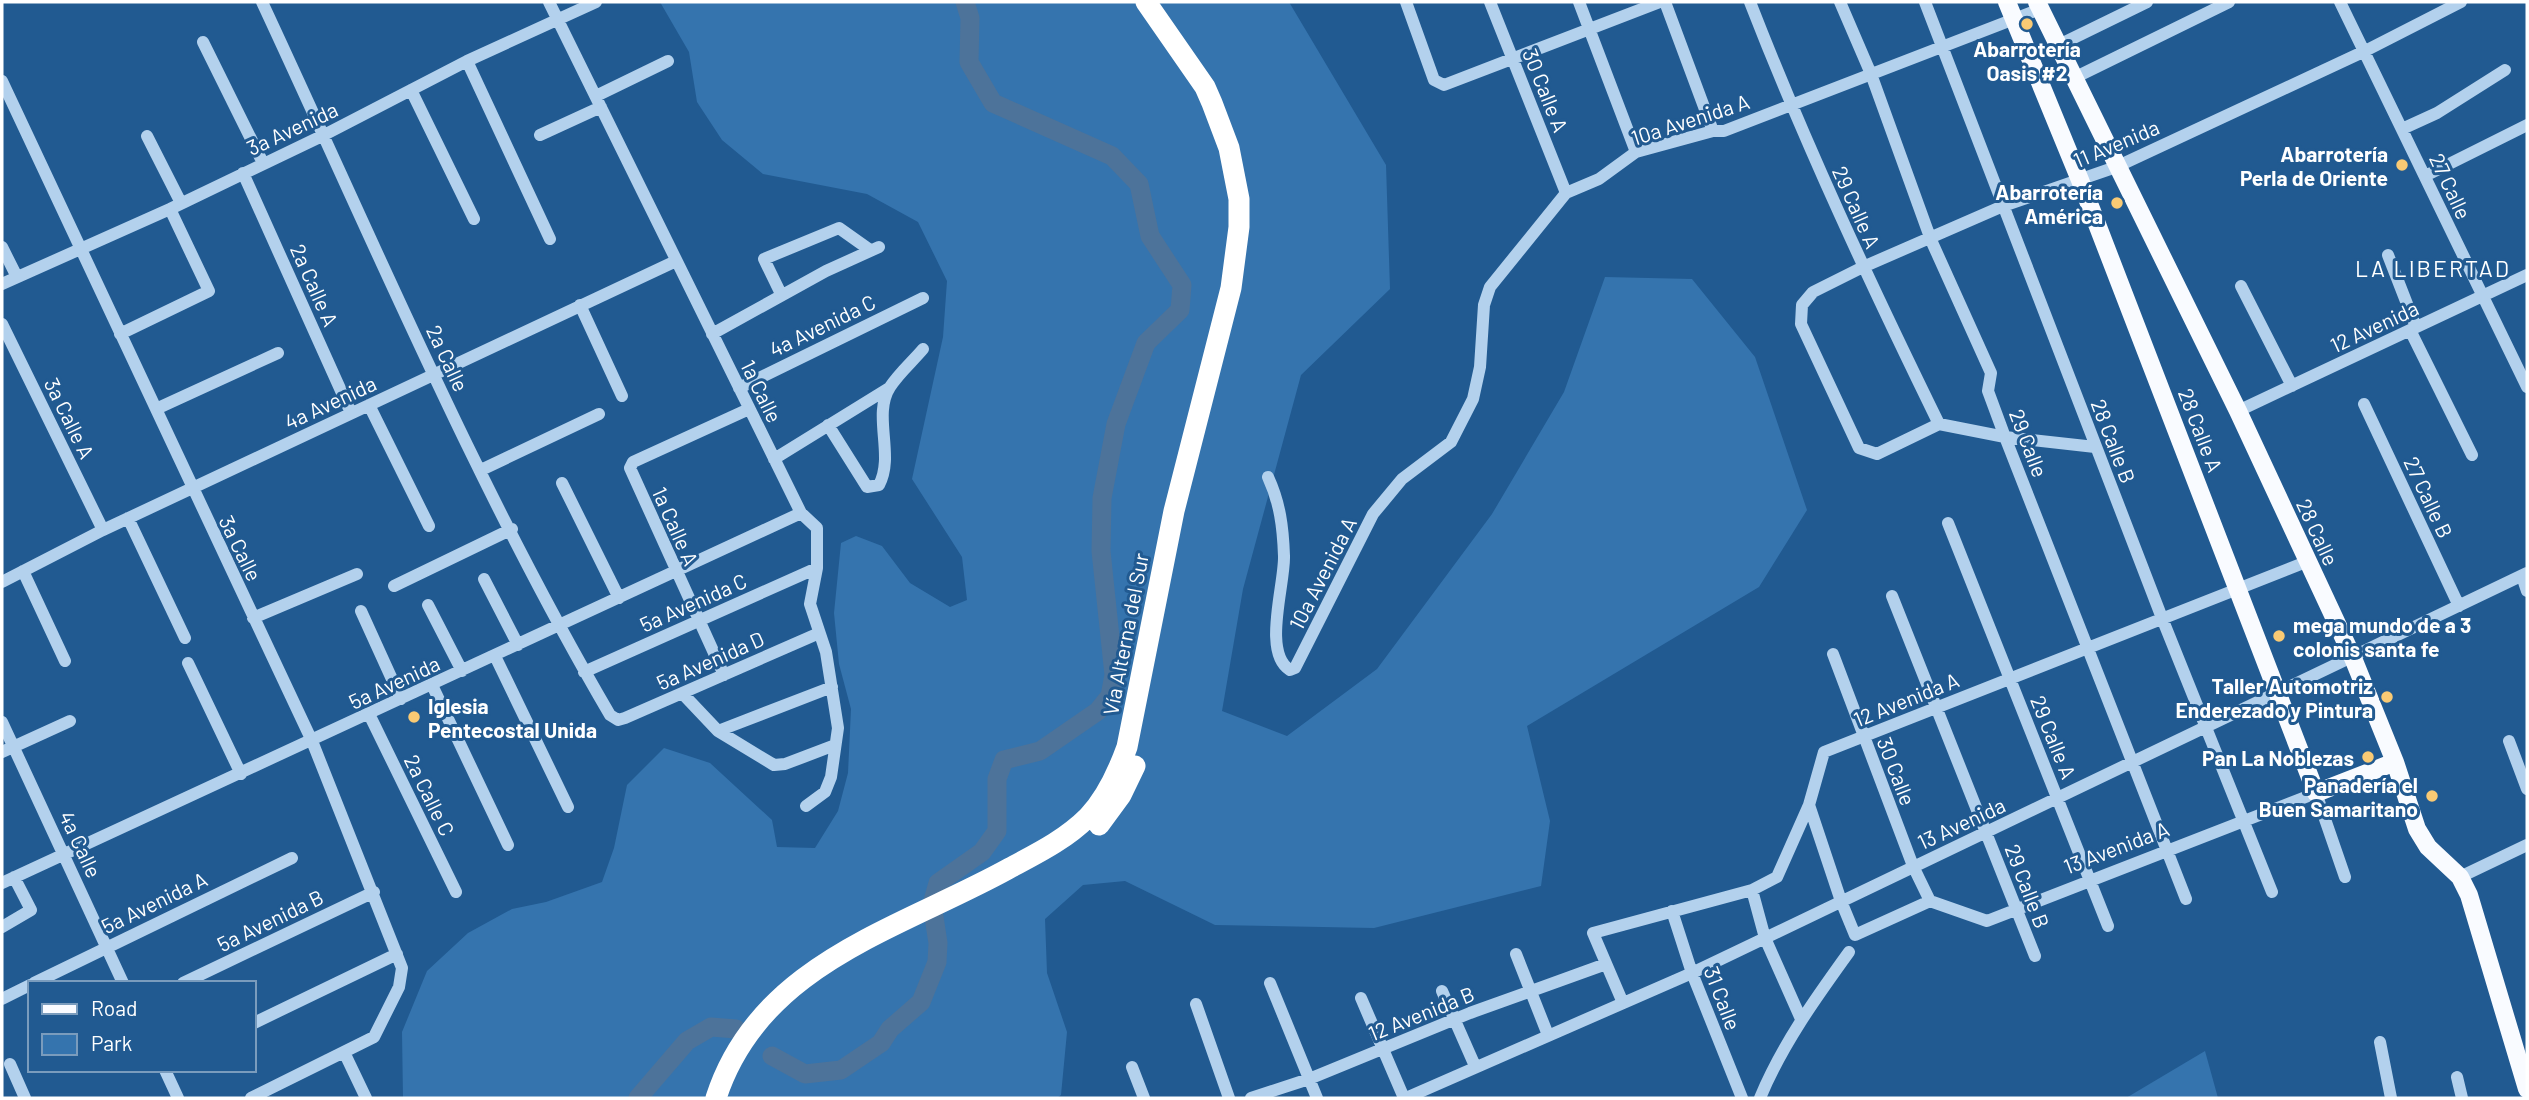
<svg xmlns="http://www.w3.org/2000/svg" width="2529" height="1100" font-family="Barlow,sans-serif">
	<style>
		.green { fill: #3574ae }
		.lines { fill: none; stroke-linecap: round; stroke-linejoin: round }
		.river { stroke: #4d739a; stroke-width: 19 }
		.minor { stroke: #b3d1ed; stroke-width: 12 }
		.major { stroke: #f9fbff; stroke-width: 18 }
		.highway { stroke: #fff; stroke-width: 21 }
		.poi-dot { fill: #f9ca74; stroke: #215a91; stroke-width: 2.5 }
		.labels { text-anchor: middle; dominant-baseline: central; stroke-width: 6; stroke-linejoin: round; paint-order: stroke }
		.poi-label { font-size: 21px; font-weight: bold; fill: #fff; stroke: #215a91; text-anchor: end }
		.street-label { font-size: 21px; fill: #fff; stroke: #215a91 }
		.neighbourhood-label { font-size: 23px; letter-spacing: 2px; fill: #fff; stroke: #215a91 }
	</style>
	<rect width="100%" height="100%" fill="#215a91"/>
	<!-- green -->
	<path class="green" d="M660 2H1289L1386 165 1390 289 1301 375 1243 589 1222 711 1287 736 1377 669 1492 514 1564 392 1605 277 1692 279 1755 357 1807 510 1759 587 1527 726 1550 821 1541 886 1374 928 1215 925 1125 881 1083 885 1045 919 1047 973 1067 1032 1061 1095 1057 1098H403L402 1032 427 971 468 933 512 909 546 902 602 882 614 848 627 785 664 748 710 763 772 820 777 847 815 848 838 811 848 773 851 709 839 664 834 613 841 543 856 536 882 546 910 583 950 607 967 600 962 557 912 479 943 337 947 281 918 222 867 194 763 174 722 140 697 102 689 52Z
		M2205 1051 2218 1098H2126Z"/>
	<g class="lines">
		<!-- river -->
		<path class="river" d="M772 1056 805 1074 841 1070 881 1043 890 1029 921 1002 937 962 938 943 932 904 938 883 982 852 997 831V779L1004 760 1040 751 1098 711 1110 696 1114 675 1101 551 1102 498 1116 424 1146 343 1180 310 1182 285 1150 236 1139 184 1112 156 993 103 969 62 970 18 965 2
			M638 1098 687 1041 711 1027 736 1029"/>
		<!-- minor -->
		<path class="minor" d="M262 2C373 240 477 488 610 715L618 720 625 718 817 634
			M549 2 801 513 817 528V568L810 604 826 652 838 728 831 777 825 792 806 806
			M1406 2 1434 80 1444 85 1660 2
			M1490 2 1566 193
			M1579 2 1636 152
			M1665 2 1713 131
			M1750 2C1806 146 1871 285 1939 424
			M1840 2 1871 74 1931 240 1991 373 1988 391 2005 437 2186 899
			M1925 2 2162 618 2272 892
			M2340 2 2527 387
			M203 42 263 163
			M2059 45 2147 2
			M467 61 550 239
			M2074 78 2229 2
			M2 81 312 741 402 968 399 987 374 1037 251 1098
			M411 90 474 219
			M596 96 668 61
			M2402 129 2437 113 2505 70
			M540 135 601 107
			M147 136 181 203
			M243 173 351 413
			M2425 176 2527 125
			M2 247 17 277
			M2388 255 2416 327
			M2 284 170 209 324 135 467 61 596 2
			M2241 286 2292 386
			M781 294 764 259 839 228 870 250
			M580 305 622 396
			M2 324 103 530
			M2410 330 2472 455
			M120 334 209 291 170 209
			M712 334 826 271 879 247
			M739 388 923 298
			M2364 404 2459 606
			M369 405 429 526
			M156 409 278 353
			M2238 411 2527 275
			M828 425 867 487 879 485C895 455 872 415 890 387 899 373 913 361 923 349
			M2095 447 2005 437 1939 424 1877 454 1859 448 1801 324 1802 305 1813 292 1863 267 2003 206 2116 167 2365 51 2461 2
			M774 459 889 388
			M481 470 599 414
			M1268 477C1280 503 1283 527 1284 556 1285 584 1262 653 1290 670L1295 668 1373 514 1402 479 1451 442 1473 399 1480 367 1484 305 1490 287 1566 193 1599 179 1636 152 1713 131H1724L2040 9
			M562 483 619 598
			M128 518 185 638
			M1948 523 2108 926
			M23 571 65 661
			M2522 576 2527 591
			M484 579 518 645
			M2 582 103 530 676 261
			M394 586 512 529
			M1892 596 2035 956
			M428 605 462 671
			M361 611 401 699
			M253 618 357 574
			M1833 654 1913 866 1930 901
			M495 656 568 807
			M188 663 241 774
			M584 672 817 568
			M724 675 630 468 633 462 749 409
			M432 685 508 845
			M682 693 718 731 774 765 785 764 835 745
			M369 714 456 892
			M2 722 123 983
			M718 731 832 687
			M2509 741 2527 789
			M2 752 70 721
			M1809 805 1841 901 1855 935 1930 901 1987 921 2316 793 2345 877
			M2460 877 2527 845
			M2 883 801 513
			M1752 890 1765 938 1801 1019
			M1672 911 1692 973 1742 1098
			M2 927 31 910 14 877
			M1516 954 1548 1035
			M34 983 292 858
			M183 983 374 892
			M1270 983 1317 1098
			M1442 991 1475 1066
			M1361 998 1404 1098
			M2 999 30 985
			M1623 1003 1593 933 1752 890 1777 877 1809 805 1824 752 2306 562
			M1196 1004 1229 1098
			M254 1023 397 954
			M2380 1042 2391 1098
			M344 1052 366 1098
			M10 1064 25 1098
			M1132 1067 1144 1098
			M165 1070 178 1098
			M2457 1077 2462 1098
			M1251 1098 1309 1079 1470 1013 1606 964
			M1406 1098 1692 973 2527 573
			M1760 1098C1782 1045 1815 999 1849 952"/>
		<!-- major -->
		<path class="major" d="M2007 2 2080 180 2316 793 2395 762
			M2037 2 2238 411 2353 658 2395 762 2417 829 2428 847 2460 877 2469 895 2527 1089"/>
		<!-- highway -->
		<path class="highway" d="M1099 825 1121 795 1135 766
			M716 1098C759 964 897 930 1008 869 1036 854 1065 840 1088 817 1106 798 1118 772 1127 747L1174 511 1231 288 1239 227V199L1229 148 1212 103 1205 87 1146 2"/>
	</g>
	<!-- markers -->
	<g class="poi-dot">
		<circle cx="2027" cy="24" r="7"/>
		<circle cx="2402" cy="165" r="7"/>
		<circle cx="2117" cy="203" r="7"/>
		<circle cx="2279" cy="636" r="7"/>
		<circle cx="2387" cy="697" r="7"/>
		<circle cx="414" cy="717" r="7"/>
		<circle cx="2368" cy="757" r="7"/>
		<circle cx="2432" cy="796" r="7"/>
	</g>
	<g class="labels">
		<!-- poi labels -->
		<g class="poi-label">
			<text x="2027" y="48" text-anchor="middle">Abarrotería<tspan x="2027" dy="24">Oasis #2</tspan></text>
			<text x="2388" y="153">Abarrotería<tspan x="2388" dy="24">Perla de Oriente</tspan></text>
			<text x="2103" y="191">Abarrotería<tspan x="2103" dy="24">América</tspan></text>
			<text x="2293" y="624" text-anchor="start">mega mundo de a 3<tspan x="2293" dy="24">colonis santa fe</tspan></text>
			<text x="2373" y="685">Taller Automotriz<tspan x="2373" dy="24">Enderezado y Pintura</tspan></text>
			<text x="428" y="705" text-anchor="start">Iglesia<tspan x="428" dy="24">Pentecostal Unida</tspan></text>
			<text x="2354" y="757">Pan La Noblezas</text>
			<text x="2418" y="784">Panadería el<tspan x="2418" dy="24">Buen Samaritano</tspan></text>
		</g>
		<!-- street labels -->
		<g class="street-label">
			<text transform="translate(1546 90) rotate(68)">30 Calle A</text>
			<text transform="translate(1690 119) rotate(-18)">10a Avenida A</text>
			<text transform="translate(292 128) rotate(-25)">3a Avenida</text>
			<text transform="translate(2116 143) rotate(-23)">11 Avenida</text>
			<text transform="translate(2451 186) rotate(65)">27 Calle</text>
			<text transform="translate(1857 207) rotate(66)">29 Calle A</text>
			<text transform="translate(315 285) rotate(66)">2a Calle A</text>
			<text transform="translate(822 325) rotate(-26)">4a Avenida C</text>
			<text transform="translate(2374 326) rotate(-25)">12 Avenida</text>
			<text transform="translate(448 358) rotate(65)">2a Calle</text>
			<text transform="translate(762 391) rotate(64)">1a Calle</text>
			<text transform="translate(330 402) rotate(-25)">4a Avenida</text>
			<text transform="translate(70 418) rotate(64)">3a Calle A</text>
			<text transform="translate(2201 430) rotate(69)">28 Calle A</text>
			<text transform="translate(2114 441) rotate(69)">28 Calle B</text>
			<text transform="translate(2029 443) rotate(69)">29 Calle</text>
			<text transform="translate(2429 497) rotate(65)">27 Calle B</text>
			<text transform="translate(676 526) rotate(66)">1a Calle A</text>
			<text transform="translate(2318 532) rotate(65)">28 Calle</text>
			<text transform="translate(241 548) rotate(64)">3a Calle</text>
			<text transform="translate(1322 573) rotate(-63)">10a Avenida A</text>
			<text transform="translate(693 602) rotate(-24)">5a Avenida C</text>
			<text transform="translate(1125 634) rotate(-79)">Vía Alterna del Sur</text>
			<text transform="translate(710 660) rotate(-24)">5a Avenida D</text>
			<text transform="translate(394 682) rotate(-25)">5a Avenida</text>
			<text transform="translate(1906 699) rotate(-22)">12 Avenida A</text>
			<text transform="translate(2054 737) rotate(68)">29 Calle A</text>
			<text transform="translate(1897 771) rotate(69)">30 Calle</text>
			<text transform="translate(430 795) rotate(64)">2a Calle C</text>
			<text transform="translate(1961 823) rotate(-25)">13 Avenida</text>
			<text transform="translate(81 844) rotate(65)">4a Calle</text>
			<text transform="translate(2116 847) rotate(-21)">13 Avenida A</text>
			<text transform="translate(2028 886) rotate(69)">29 Calle B</text>
			<text transform="translate(154 902) rotate(-26)">5a Avenida A</text>
			<text transform="translate(270 920) rotate(-26)">5a Avenida B</text>
			<text transform="translate(1723 998) rotate(69)">31 Calle</text>
			<text transform="translate(1421 1013) rotate(-22)">12 Avenida B</text>
		</g>
		<!-- neighbourhood labels -->
		<g class="neighbourhood-label">
			<text x="2433" y="268">LA LIBERTAD</text>
		</g>
	</g>
	<!-- border -->
	<rect width="2529" height="1100" fill="none" stroke="#ffffff" stroke-width="7"/>
	<!-- legend -->
	<rect x="28" y="981" width="228" height="91" fill="#215a91" stroke="#7a9cbd" stroke-width="2"/>
	<rect x="42" y="1004" width="35" height="10" fill="#f9fbff" stroke="#7a9cbd" stroke-width="2"/>
	<text x="91" y="1016" font-size="21" fill="#ffffff">Road</text>
	<rect x="42" y="1034" width="35" height="21" fill="#3574ae" stroke="#7a9cbd" stroke-width="2"/>
	<text x="91" y="1051" font-size="21" fill="#ffffff">Park</text>
</svg>
